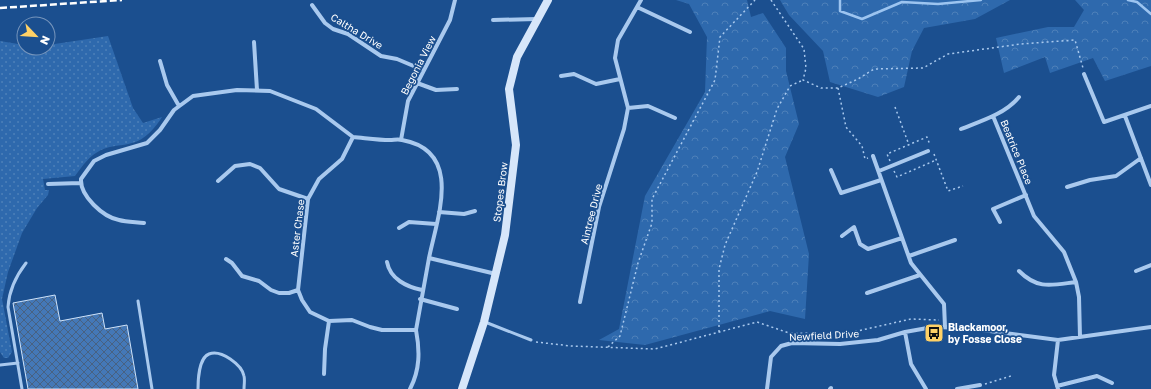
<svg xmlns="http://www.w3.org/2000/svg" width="1151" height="389" font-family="'Golos Text',sans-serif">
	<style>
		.grass { fill: url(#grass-dots) }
		.forest { fill: url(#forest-crowns) }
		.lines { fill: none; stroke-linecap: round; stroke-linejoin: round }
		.stream { stroke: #9cc4f0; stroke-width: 2.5 }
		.building { fill: url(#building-cross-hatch); stroke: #cfe3fa }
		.path { stroke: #a9c9ee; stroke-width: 1.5; stroke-dasharray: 2 3; stroke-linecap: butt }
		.service { stroke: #a9c9ee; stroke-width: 3 }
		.minor { stroke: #a9c9ee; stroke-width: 4 }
		.secondary { stroke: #d6e6fa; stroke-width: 8 }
		.rail { stroke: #fff; stroke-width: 2.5; stroke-dasharray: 7 3; stroke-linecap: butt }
		.labels { text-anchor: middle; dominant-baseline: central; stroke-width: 3.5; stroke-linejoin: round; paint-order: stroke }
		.street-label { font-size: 10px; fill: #fff; stroke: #1b4f8f }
		.poi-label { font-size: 10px; font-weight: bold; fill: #fff; stroke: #1b4f8f; text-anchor: start }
	</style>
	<defs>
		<pattern id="grass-dots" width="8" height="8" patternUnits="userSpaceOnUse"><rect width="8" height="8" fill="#2e69ad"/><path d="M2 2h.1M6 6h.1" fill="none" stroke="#4d80b9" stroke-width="1.8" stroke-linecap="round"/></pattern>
		<pattern id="forest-crowns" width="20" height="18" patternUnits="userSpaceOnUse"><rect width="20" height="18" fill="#2e69ad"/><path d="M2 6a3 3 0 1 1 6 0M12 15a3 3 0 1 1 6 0" fill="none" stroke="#4d80b9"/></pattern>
		<pattern id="building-cross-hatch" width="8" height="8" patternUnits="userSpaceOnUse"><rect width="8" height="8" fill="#4478b7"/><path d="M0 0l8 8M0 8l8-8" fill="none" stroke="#486282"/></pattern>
	</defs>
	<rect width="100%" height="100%" fill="#1b4f8f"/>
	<!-- grass -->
	<path class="grass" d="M108 36 133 108 143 123 162 117C155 128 145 140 132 143 122 146 111 145 101 150 89 156 83 165 75 176L43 179 45 190H49L48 195 37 208 22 233 8 272 2 299 12 352 8 358H4L0 352V41L24 45V48H48V45Z"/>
	<!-- forest -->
	<path class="forest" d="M676 0H747L751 17 763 13 786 48V71L799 124 785 157 809 254 805 319 770 311 645 345 599 340 619 329 645 196 705 92 707 37 689 4Z
		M780 0H1010L975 19 924 28 912 51 904 87 878 97 830 82 823 51 789 15Z
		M1075 0H1151V66L1105 81 1093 58 1050 73 1045 57 1004 73 996 38 1048 27H1074L1084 10Z"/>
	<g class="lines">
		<!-- stream -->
		<path class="stream" d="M840 0V11L862 19 902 2 938 4 981 0
			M1128 0 1137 2 1151 14"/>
	</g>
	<!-- building -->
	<path class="building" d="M55 295 60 321 102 313 105 329 127 325 138 389H28L13 303Z"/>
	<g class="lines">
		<!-- path -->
		<path class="path" d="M771 0 804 49 806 68 803 80 821 88H838L858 79 874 69 923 68 948 54 1021 44 1075 40 1083 68
			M838 88 846 127 862 146 865 159 868 158
			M895 107 909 145
			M934 154 948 191 963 186
			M890 161 887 154 927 137 930 145
			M894 171 897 177 936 160
			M719 332V269L725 245 757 172 777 109 790 86 803 80
			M536 342 571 346 655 349 757 322 789 333 844 334 911 319 939 320
			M608 347 620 336 638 263 652 223V199L715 80 720 37 755 0
			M985 384 1011 376"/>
		<!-- service -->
		<path class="service" d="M138 301 152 389
			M485 322 531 340
			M0 365 18 363
			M22 389 8 307C9 290 16 276 26 263
			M198 389C198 380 199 358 209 354 221 349 242 365 244 376 245 380 244 385 244 389"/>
		<!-- minor -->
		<path class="minor" d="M312 5 325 23 333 29 348 34 381 56 397 59 423 70
			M637 7 690 32
			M493 20 537 19
			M254 42 257 90
			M160 61 167 85 179 106
			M1084 74 1104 122 1151 106
			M561 76 574 74 596 84 620 79
			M417 83 436 90 457 89
			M628 108 648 106 675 118
			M993 116 1034 216 1064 252 1076 282 1079 297 1080 337
			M1125 116 1151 185
			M961 129C981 121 1005 114 1019 97
			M353 137 342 159 319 179 308 199 298 290 302 300 310 312 329 321 352 320 370 327 382 330H416L429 258
			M353 137C365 138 378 140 390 140 394 140 398 139 402 140 464 151 437 218 429 258L496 274
			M401 140 408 101 450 20 455 0
			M873 156 911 263 944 304 945 327
			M831 170 841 193 881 180
			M879 171 928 151
			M218 181 235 166 250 164 260 168 279 189 308 199
			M48 184 80 183
			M1067 187 1090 180 1116 176 1141 158
			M439 212 464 214 475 211
			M1000 222 993 209 1026 195
			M144 223C136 222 126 222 119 220 103 217 80 196 81 179L94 161 106 155 147 143 160 130 174 110 193 96 237 90 270 91 316 109 353 137
			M399 228 409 222 436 224
			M842 236 854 227 860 244 868 249 902 238
			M909 256 955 240
			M226 259 232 263 242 276 259 281 271 290 279 293H289L298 290
			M387 262C390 279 407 287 422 290
			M1019 271C1038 290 1052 285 1076 282
			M1136 271 1151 265
			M867 293 920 275
			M420 299 457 309
			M580 302 599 207 624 129 628 108 615 58 618 40 641 0
			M905 332 911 364 926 389
			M324 374 325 349 329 321
			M1057 386 1097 376 1112 383
			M410 389C420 370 420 351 416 330
			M767 389 771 357 781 346 792 343 840 344 878 340 905 332 933 327 967 328 1058 340 1151 327
			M830 389 831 388
			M957 389 980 385
			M1058 389 1054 375 1058 340"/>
		<!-- secondary -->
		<path class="secondary" d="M462 389 484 322 505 235 516 145 509 89 517 57 548 0"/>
		<!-- rail -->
		<path class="rail" d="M0 8 122 0"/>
	</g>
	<!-- icons -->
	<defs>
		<symbol id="bus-square" viewBox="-11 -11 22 22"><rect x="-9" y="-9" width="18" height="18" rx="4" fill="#ffd166" stroke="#1b4f8f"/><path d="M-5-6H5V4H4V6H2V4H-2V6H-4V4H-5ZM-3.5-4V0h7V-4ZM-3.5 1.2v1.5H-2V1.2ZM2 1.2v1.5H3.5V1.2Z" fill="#111"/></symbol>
	</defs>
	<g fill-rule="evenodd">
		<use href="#bus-square" x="923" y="322" width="22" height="22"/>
	</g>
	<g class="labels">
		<!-- street labels -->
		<g class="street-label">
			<text transform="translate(357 31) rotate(31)">Caltha Drive</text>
			<text transform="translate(418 65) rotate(-63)">Begonia View</text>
			<text transform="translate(1017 152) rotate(68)">Beatrice Place</text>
			<text transform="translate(500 192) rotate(-83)">Stopes Brow</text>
			<text transform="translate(591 214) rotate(-76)">Aintree Drive</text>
			<text transform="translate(297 228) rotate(-83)">Aster Chase</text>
			<text transform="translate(824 335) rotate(-3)">Newfield Drive</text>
		</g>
		<!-- poi labels -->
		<g class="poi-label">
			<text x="948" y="327">Blackamoor,<tspan x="948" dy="12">by Fosse Close</tspan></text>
		</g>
	</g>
	<!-- north arrow -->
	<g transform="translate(36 36) rotate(115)"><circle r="19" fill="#1b4f8f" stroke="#7695bc"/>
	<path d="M0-3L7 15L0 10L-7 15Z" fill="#ffd166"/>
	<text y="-6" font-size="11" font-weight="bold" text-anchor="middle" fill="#ffffff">N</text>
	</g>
</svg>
